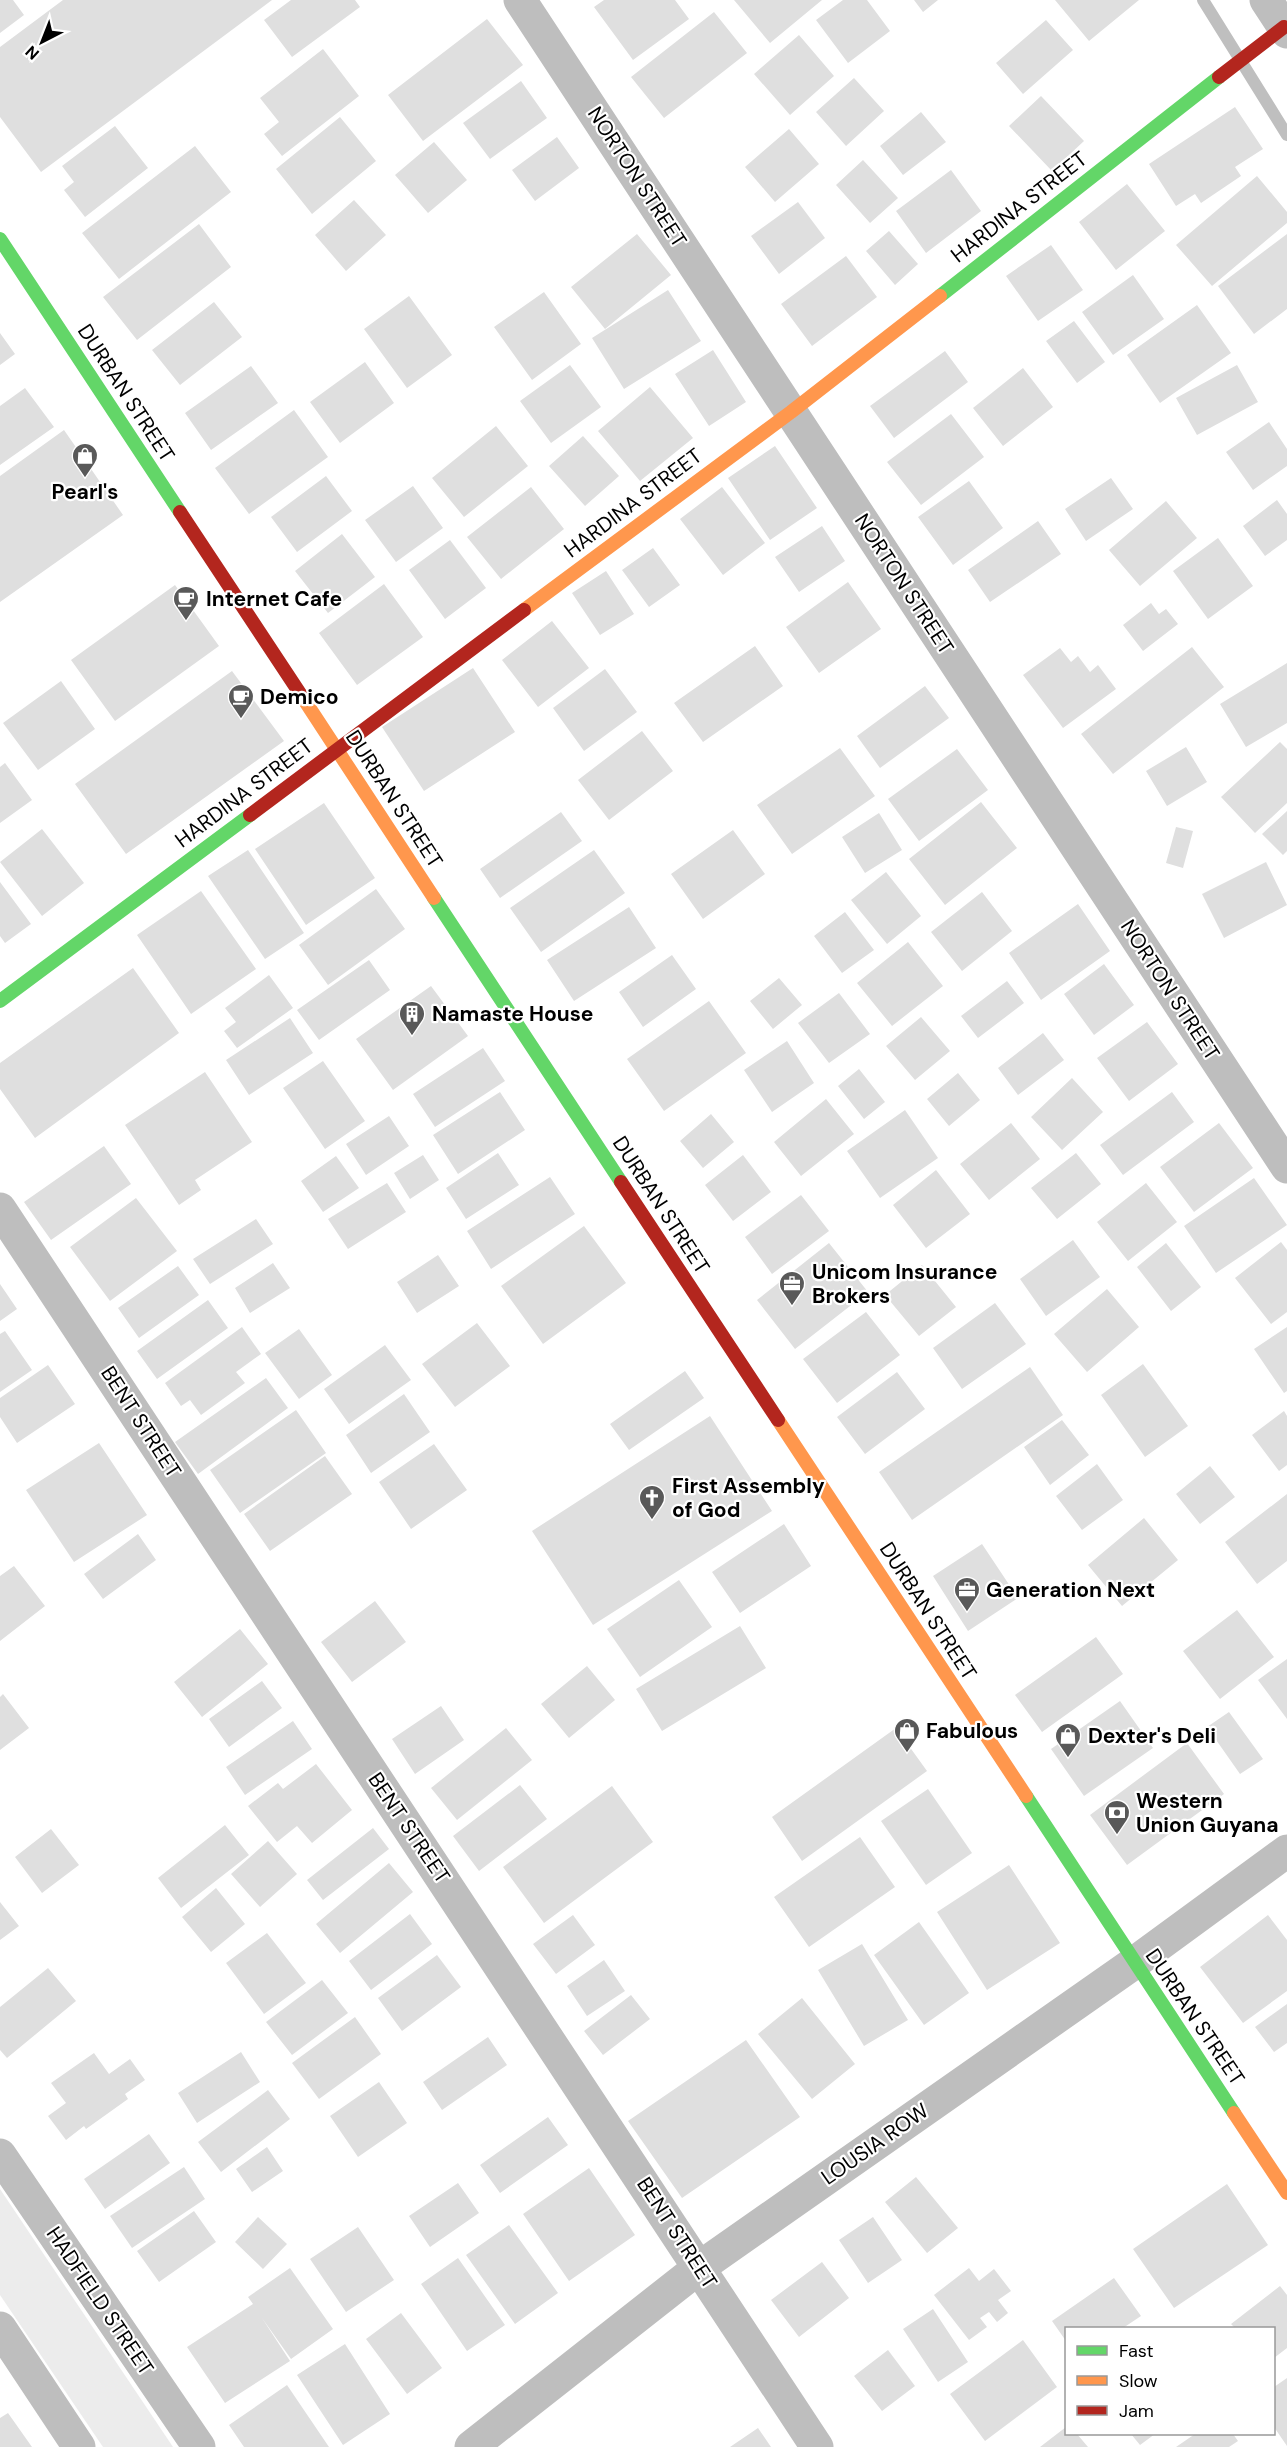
<svg xmlns="http://www.w3.org/2000/svg" width="1287" height="2447" font-family="'DM Sans',sans-serif">
	<style>
		.green { fill: #ececec }
		.lines { fill: none; stroke-linecap: round; stroke-linejoin: round }
		.stream { stroke: #bfbfbf; stroke-width: 12 }
		.building { fill: #dfdfdf }
		.street { stroke: #bebebe; stroke-width: 33 }
		.fast { stroke: #63d668; stroke-width: 14 }
		.slow { stroke: #ff974d; stroke-width: 14 }
		.jam { stroke: #b3261e; stroke-width: 14 }
		.labels { text-anchor: middle; dominant-baseline: central; stroke-width: 4.5; stroke-linejoin: round; paint-order: stroke }
		.street-label { font-size: 21px; fill: #000; stroke: #fff }
		.poi-label { font-size: 21px; font-weight: bold; fill: #000; stroke: #fff; text-anchor: start }
	</style>
	<rect width="100%" height="100%" fill="#fff"/>
	<!-- green -->
	<path class="green" d="M0 2189 173 2447H103L0 2295Z"/>
	<g class="lines">
		<!-- stream -->
		<path class="stream" d="M1203 0 1287 135"/>
	</g>
	<!-- building -->
	<path class="building" d="M0 0H13L24 15 0 33Z
		M63 0H272L41 172 0 117V47Z
		M291 0H355L360 7 292 57 264 20Z
		M604 0H675L689 19 633 60 594 7Z
		M734 0H822L770 43Z
		M843 0H867L890 31 848 63 816 20Z
		M914 0H938L923 12Z
		M1055 0H1139L1089 41Z
		M714 12 747 53 664 118 631 77Z
		M487 19 523 65 423 141 388 95Z
		M1046 20 1073 50 1023 94 996 63Z
		M799 35 834 76 790 115 754 74Z
		M323 49 359 96 282 156 264 134 279 122 260 98Z
		M854 78 884 111 846 146 816 112Z
		M521 81 547 118 490 159 463 123Z
		M1041 96 1084 141 1052 171 1009 126Z
		M1235 107 1263 149 1235 167 1241 176 1201 203 1195 194 1176 206 1149 164Z
		M921 112 946 142 903 175 880 146Z
		M340 117 376 161 312 214 276 169Z
		M115 126 148 168 85 217 64 190 74 182 62 166Z
		M789 129 819 164 775 202 745 167Z
		M557 137 579 168 535 201 512 170Z
		M434 142 467 180 428 213 395 175Z
		M195 146 231 192 119 279 82 233Z
		M863 160 898 198 870 223 836 185Z
		M951 170 981 211 926 253 896 211Z
		M1257 176 1287 212V223L1212 286 1176 245Z
		M1127 184 1165 231 1116 270 1079 222Z
		M354 200 386 235 346 271 315 235Z
		M798 202 825 238 779 274 751 236Z
		M199 224 231 267 137 340 103 297Z
		M889 231 918 264 895 285 866 251Z
		M637 234 671 275 605 329 571 287Z
		M1287 234V309L1254 334 1218 286Z
		M1051 245 1083 290 1038 321 1006 276Z
		M846 256 877 297 812 346 781 304Z
		M1133 275 1164 319 1113 355 1082 312Z
		M668 290 701 341 624 389 592 338Z
		M544 292 581 344 532 380 494 327Z
		M409 296 452 355 407 388 364 329Z
		M214 302 242 337 180 385 152 350Z
		M1197 305 1231 353 1160 403 1127 355Z
		M1074 321 1105 362 1077 383 1046 341Z
		M0 333 15 354 0 365Z
		M713 350 746 402 709 426 675 374Z
		M945 351 968 382 894 438 870 406Z
		M365 362 394 403 340 443 310 402Z
		M570 365 601 407 551 443 520 401Z
		M1237 365 1258 402 1197 435 1176 398Z
		M251 366 278 403 211 450 185 413Z
		M1023 368 1053 407 1003 446 973 408Z
		M650 387 693 438 640 481 598 431Z
		M25 388 54 427 0 465V406Z
		M294 410 328 457 249 514 215 468Z
		M951 414 984 457 921 505 887 462Z
		M1269 422 1287 449V466L1253 490 1226 452Z
		M496 426 528 466 464 517 432 478Z
		M64 430 123 515 0 602V476Z
		M583 436 619 476 585 506 549 466Z
		M775 446 817 508 770 540 728 478Z
		M326 476 352 511 297 552 271 517Z
		M1111 478 1133 509 1086 541 1065 509Z
		M969 481 1003 528 953 565 918 517Z
		M413 486 443 528 396 562 365 520Z
		M531 487 564 529 501 579 467 537Z
		M722 487 765 543 723 575 680 519Z
		M1277 500 1287 514V540L1265 556 1243 526Z
		M1166 501 1197 538 1140 586 1109 550Z
		M1038 521 1061 554 990 602 968 570Z
		M822 526 845 561 799 592 775 557Z
		M342 534 375 577 328 613 295 571Z
		M1218 538 1253 586 1208 619 1173 571Z
		M450 540 486 588 445 619 409 570Z
		M653 548 680 585 649 607 622 570Z
		M606 571 634 614 600 635 572 593Z
		M848 582 881 629 819 673 786 627Z
		M384 584 423 637 357 685 319 633Z
		M175 585 219 646 115 721 71 660Z
		M1151 603 1159 614 1166 609 1178 624 1143 651 1123 625Z
		M552 621 589 668 538 707 502 660Z
		M755 646 783 686 703 742 674 703Z
		M1192 647 1224 687 1113 774 1081 734Z
		M1060 648 1071 662 1078 656 1090 672 1098 665 1116 689 1063 728 1023 675Z
		M1287 663V723L1246 747 1220 704Z
		M473 668 515 732 424 791 382 727Z
		M605 669 637 712 584 751 553 708Z
		M232 671 284 741 126 854 75 784Z
		M61 681 95 729 38 770 3 723Z
		M925 686 949 718 880 768 857 736Z
		M642 731 673 771 609 820 578 780Z
		M1280 742 1287 749V803L1255 833 1221 797Z
		M1186 747 1207 782 1167 806 1146 771Z
		M840 748 875 796 792 854 757 805Z
		M957 749 988 790 919 841 888 799Z
		M5 763 32 800 0 823V767Z
		M981 802 1017 848 945 905 909 859Z
		M324 803 375 878 306 925 255 849Z
		M1287 811V851L1283 855 1262 834Z
		M561 812 582 841 500 898 480 869Z
		M879 813 902 850 865 873 842 837Z
		M1176 827 1193 831 1183 868 1166 863Z
		M42 829 84 883 42 916 0 862Z
		M733 830 765 874 703 919 671 874Z
		M248 850 304 933 265 959 208 876Z
		M594 850 625 893 541 952 510 908Z
		M1266 862 1287 905 1224 938 1202 894Z
		M886 872 921 916 887 944 851 900Z
		M0 882 31 924 5 943 0 936Z
		M376 889 405 929 328 985 299 945Z
		M201 891 256 969 191 1014 137 935Z
		M982 892 1012 931 962 971 931 932Z
		M1078 904 1110 951 1041 1000 1009 953Z
		M629 907 656 948 574 1001 547 960Z
		M845 912 874 950 842 973 814 936Z
		M908 942 943 986 892 1026 857 983Z
		M672 955 696 989 643 1027 619 992Z
		M369 960 390 990 319 1040 297 1010Z
		M1104 964 1134 1005 1094 1035 1064 994Z
		M133 968 179 1033 35 1138 0 1089V1063Z
		M269 975 293 1008 237 1048 224 1031 236 1022 225 1008Z
		M779 978 802 1005 773 1029 750 1001Z
		M1007 981 1024 1003 978 1038 961 1016Z
		M431 986 468 1036 393 1090 356 1039Z
		M839 993 870 1034 829 1063 798 1023Z
		M709 1001 746 1053 664 1111 627 1059Z
		M921 1017 950 1051 915 1080 886 1046Z
		M290 1018 313 1053 249 1095 226 1060Z
		M1147 1022 1178 1064 1129 1101 1097 1058Z
		M1043 1033 1064 1060 1018 1095 998 1068Z
		M787 1041 814 1083 772 1112 744 1070Z
		M483 1048 505 1081 435 1127 413 1094Z
		M323 1061 365 1121 325 1149 283 1088Z
		M859 1069 885 1102 864 1119 838 1086Z
		M205 1072 252 1142 195 1180 201 1190 179 1205 125 1125Z
		M958 1073 980 1100 949 1126 927 1099Z
		M1072 1078 1103 1112 1062 1150 1031 1117Z
		M500 1092 525 1130 458 1174 433 1135Z
		M1172 1092 1194 1122 1123 1175 1100 1145Z
		M826 1099 854 1134 801 1176 774 1142Z
		M905 1110 938 1158 880 1198 847 1151Z
		M711 1114 734 1142 703 1168 680 1141Z
		M389 1116 409 1146 366 1175 346 1144Z
		M1011 1123 1040 1159 989 1200 960 1164Z
		M1219 1123 1253 1168 1194 1212 1160 1167Z
		M104 1146 131 1184 51 1240 24 1202Z
		M498 1153 519 1185 466 1219 446 1188Z
		M1076 1153 1101 1184 1057 1219 1031 1188Z
		M423 1155 439 1180 410 1199 394 1173Z
		M743 1155 771 1192 733 1221 705 1185Z
		M336 1156 359 1188 323 1212 301 1181Z
		M936 1170 970 1214 926 1248 893 1205Z
		M550 1177 575 1214 491 1269 467 1231Z
		M1254 1178 1287 1225 1216 1273 1184 1226Z
		M387 1183 406 1212 348 1249 328 1219Z
		M1146 1183 1177 1222 1128 1261 1097 1222Z
		M801 1195 829 1231 772 1274 745 1237Z
		M136 1198 177 1251 110 1301 70 1247Z
		M256 1219 273 1244 210 1284 193 1259Z
		M584 1226 626 1283 543 1344 501 1286Z
		M1073 1240 1100 1277 1046 1316 1020 1279Z
		M1281 1242 1287 1250V1312L1271 1324 1235 1278Z
		M829 1243 868 1292 795 1349 757 1300Z
		M1166 1243 1201 1287 1171 1311 1137 1267Z
		M438 1255 459 1286 417 1313 397 1282Z
		M273 1263 290 1288 250 1313 235 1288Z
		M922 1265 956 1307 919 1336 885 1295Z
		M178 1266 199 1295 139 1338 118 1308Z
		M0 1284 17 1309 0 1321Z
		M1107 1289 1139 1327 1087 1372 1054 1334Z
		M208 1300 228 1328 157 1379 137 1351Z
		M995 1303 1026 1344 962 1389 933 1348Z
		M866 1312 900 1355 837 1403 803 1359Z
		M477 1323 510 1366 455 1407 422 1364Z
		M242 1327 261 1354 236 1372 245 1383 201 1415 190 1400 181 1406 165 1383Z
		M1287 1327V1391L1284 1393 1254 1349Z
		M299 1329 332 1375 299 1399 265 1353Z
		M5 1331 32 1370 0 1392V1334Z
		M385 1345 411 1380 349 1424 324 1389Z
		M1143 1364 1188 1426 1145 1457 1101 1395Z
		M48 1365 75 1404 17 1443 0 1417V1398Z
		M1030 1367 1063 1415 912 1520 879 1472Z
		M685 1371 704 1398 629 1450 610 1424Z
		M897 1372 925 1409 865 1454 837 1417Z
		M266 1378 288 1408 198 1474 175 1442Z
		M404 1394 430 1432 371 1473 346 1435Z
		M296 1410 326 1453 240 1513 210 1470Z
		M1284 1411 1287 1416V1465L1279 1471 1252 1435Z
		M710 1416 772 1511 593 1625 532 1531Z
		M1062 1420 1089 1455 1050 1485 1024 1447Z
		M99 1443 147 1515 74 1562 26 1490Z
		M434 1444 467 1490 411 1529 379 1482Z
		M325 1456 352 1494 270 1551 244 1514Z
		M1097 1464 1123 1500 1082 1530 1056 1496Z
		M1210 1466 1235 1497 1200 1524 1176 1494Z
		M1287 1494V1561L1257 1584 1225 1542Z
		M1144 1518 1178 1560 1122 1606 1088 1565Z
		M784 1524 811 1566 740 1613 712 1572Z
		M138 1534 156 1560 103 1599 84 1574Z
		M982 1544 1018 1598 968 1631 933 1576Z
		M14 1566 45 1606 0 1641V1576Z
		M679 1580 712 1627 640 1677 607 1629Z
		M375 1601 406 1642 352 1682 321 1642Z
		M1237 1610 1274 1657 1220 1699 1183 1651Z
		M740 1626 766 1668 662 1731 636 1689Z
		M240 1629 268 1664 202 1717 174 1682Z
		M1096 1637 1123 1674 1042 1732 1015 1695Z
		M1287 1659V1719L1258 1680Z
		M587 1666 615 1700 569 1738 541 1704Z
		M262 1681 282 1708 229 1747 209 1719Z
		M3 1694 29 1728 0 1750V1697Z
		M1120 1701 1153 1748 1084 1796 1051 1749Z
		M441 1706 464 1740 415 1774 392 1739Z
		M1229 1712 1263 1759 1240 1774 1207 1727Z
		M293 1721 312 1749 245 1795 226 1767Z
		M506 1728 532 1760 457 1820 431 1788Z
		M896 1728 927 1771 802 1861 772 1817Z
		M1187 1743 1224 1794 1127 1865 1090 1815Z
		M316 1764 352 1810 312 1843 297 1826 277 1842 248 1806 278 1783 283 1789Z
		M520 1785 547 1819 479 1871 453 1836Z
		M612 1786 653 1842 544 1923 503 1867Z
		M928 1789 972 1853 926 1885 881 1821Z
		M225 1825 249 1855 181 1908 158 1878Z
		M373 1828 389 1849 323 1900 307 1880Z
		M51 1829 79 1865 42 1893 15 1857Z
		M860 1837 895 1887 809 1947 774 1897Z
		M268 1841 297 1874 260 1907 231 1874Z
		M389 1863 413 1892 340 1953 316 1924Z
		M1009 1865 1060 1943 987 1990 937 1912Z
		M216 1888 245 1924 211 1952 182 1917Z
		M0 1902 19 1926 0 1940Z
		M410 1914 432 1944 371 1990 349 1961Z
		M573 1915 595 1945 556 1974 533 1944Z
		M1268 1915 1287 1940V1991L1243 2023 1200 1967Z
		M919 1922 969 1993 924 2025 874 1955Z
		M267 1933 306 1983 264 2014 226 1963Z
		M862 1944 908 2020 864 2046 818 1970Z
		M437 1955 461 1987 402 2031 378 1998Z
		M604 1960 625 1991 587 2016 567 1986Z
		M48 1968 76 2001 7 2058 0 2050V2007Z
		M322 1980 348 2013 292 2055 266 2022Z
		M631 1995 650 2019 603 2055 584 2031Z
		M802 1998 855 2064 812 2099 758 2034Z
		M1287 2004V2043L1274 2052 1255 2027Z
		M355 2017 381 2054 319 2099 292 2063Z
		M488 2037 507 2065 442 2110 423 2082Z
		M746 2040 800 2117 682 2198 628 2121Z
		M241 2052 260 2082 197 2123 178 2093Z
		M94 2053 109 2074 130 2059 145 2080 125 2094 128 2099 86 2129 84 2126 66 2140 48 2116 66 2103 51 2083Z
		M379 2082 407 2123 358 2157 330 2116Z
		M268 2090 290 2119 221 2172 198 2142Z
		M548 2117 568 2145 500 2193 480 2165Z
		M149 2134 170 2163 105 2209 84 2179Z
		M267 2147 283 2171 252 2192 236 2169Z
		M184 2167 205 2199 132 2248 110 2216Z
		M589 2168 635 2235 569 2281 523 2214Z
		M916 2177 958 2228 927 2253 885 2202Z
		M458 2183 479 2213 430 2247 409 2216Z
		M1227 2184 1268 2245 1174 2308 1133 2249Z
		M194 2211 216 2242 159 2282 137 2251Z
		M258 2217 287 2244 263 2269 235 2242Z
		M873 2217 902 2260 868 2283 839 2240Z
		M509 2225 558 2293 515 2324 466 2255Z
		M358 2227 394 2280 346 2312 310 2259Z
		M458 2258 505 2325 467 2351 421 2284Z
		M822 2262 849 2298 799 2337 771 2300Z
		M290 2268 333 2329 291 2359 262 2318 290 2361 225 2403 187 2347 253 2304 248 2297Z
		M969 2268 979 2281 994 2269 1011 2291 998 2300 1008 2313 997 2322 989 2312 980 2318 987 2327 969 2340 934 2295Z
		M1114 2278 1141 2316 1123 2328H1066V2341L1052 2321Z
		M1280 2286 1287 2295V2348L1274 2358V2328H1235L1231 2324Z
		M933 2309 968 2362 938 2382 903 2329Z
		M401 2313 442 2368 407 2394 366 2339Z
		M1023 2340 1057 2387 985 2441 950 2394Z
		M345 2344 390 2414 343 2445 297 2375Z
		M888 2350 915 2386 882 2411 854 2376Z
		M1287 2378V2446L1274 2427V2387Z
		M287 2385 329 2447H244L229 2425Z
		M8 2413 32 2447H0V2418Z
		M1066 2427V2434H1077L1088 2447H1040Z
		M758 2428 771 2447H730Z
		M1131 2434H1155L1140 2445Z
		M1195 2434H1233L1238 2441 1229 2447H1176Z"/>
	<g class="lines">
		<!-- street -->
		<path class="street" d="M520 0 1287 1167
			M1266 0 1287 32
			M0 1209 817 2447
			M0 2155 199 2447
			M0 2328 79 2447
			M471 2447 700 2267 1134 1963 1287 1851"/>
		<!-- fast -->
		<path class="fast" d="M0 239 180 512
			M940 296 1219 77
			M434 898 621 1182
			M0 1001 250 815
			M1026 1796 1234 2113"/>
		<!-- slow -->
		<path class="slow" d="M524 610 791 412 940 296
			M303 698 434 898
			M778 1420 1026 1796
			M1234 2113 1287 2193"/>
		<!-- jam -->
		<path class="jam" d="M1219 77 1284 27
			M180 512 303 698
			M250 815 524 610
			M621 1182 778 1420"/>
	</g>
	<!-- icons -->
	<defs>
		<symbol id="shop-pin" viewBox="-11 -11 22 30"><path d="M0 17L-7.5 6A9.5 9.5 0 1 1 7.5 6Z" fill="#595959" stroke="#fff"/><path d="M-5-2.5h2.3a2.7 3.5 0 0 1 5.4 0H5L5.5 6h-11ZM-1.5-2.5h3a1.5 2.3 0 0 0-3 0Z" fill="#fff"/></symbol>
		<symbol id="cafe-pin" viewBox="-11 -11 22 30"><path d="M0 17L-7.5 6A9.5 9.5 0 1 1 7.5 6Z" fill="#595959" stroke="#fff"/><path d="M-5.5-4.5H6V0H3Q3 3.5 0 3.5H-2.5Q-5.5 3.5-5.5 0ZM3-3.2v2h1.7v-2ZM-6 4.5H4V6H-6Z" fill="#fff"/></symbol>
		<symbol id="building-pin" viewBox="-11 -11 22 30"><path d="M0 17L-7.5 6A9.5 9.5 0 1 1 7.5 6Z" fill="#595959" stroke="#fff"/><path d="M-4-6H4V6H1V3H-1V6H-4ZM-2.5-4.3h1.7v1.8h-1.7ZM.8-4.3h1.7v1.8H.8ZM-2.5-1h1.7V.8h-1.7ZM.8-1h1.7V.8H.8Z" fill="#fff"/></symbol>
		<symbol id="office-pin" viewBox="-11 -11 22 30"><path d="M0 17L-7.5 6A9.5 9.5 0 1 1 7.5 6Z" fill="#595959" stroke="#fff"/><path d="M-6-3h4V-5.5h4V-3h4V5H-6ZM-1-4.5V-3h2v-1.5ZM-6 0V1H6V0Z" fill="#fff"/></symbol>
		<symbol id="church-pin" viewBox="-11 -11 22 30"><path d="M0 17L-7.5 6A9.5 9.5 0 1 1 7.5 6Z" fill="#595959" stroke="#fff"/><path d="M-1.2-6h2.4v3.5h3.3v2.4h-3.3V6h-2.4V-.1h-3.3v-2.4h3.3Z" fill="#fff"/></symbol>
		<symbol id="bank-pin" viewBox="-11 -11 22 30"><path d="M0 17L-7.5 6A9.5 9.5 0 1 1 7.5 6Z" fill="#595959" stroke="#fff"/><path d="M-6-4H6V4H-6ZM0-2.3a2.3 2.3 0 1 0 0 4.6a2.3 2.3 0 1 0 0-4.6Z" fill="#fff"/></symbol>
	</defs>
	<g fill-rule="evenodd">
		<use href="#shop-pin" x="70" y="441" width="30" height="40"/>
		<use href="#cafe-pin" x="171" y="584" width="30" height="40"/>
		<use href="#cafe-pin" x="226" y="682" width="30" height="40"/>
		<use href="#building-pin" x="397" y="999" width="30" height="40"/>
		<use href="#office-pin" x="777" y="1269" width="30" height="40"/>
		<use href="#church-pin" x="637" y="1483" width="30" height="40"/>
		<use href="#office-pin" x="952" y="1575" width="30" height="40"/>
		<use href="#shop-pin" x="892" y="1716" width="30" height="40"/>
		<use href="#shop-pin" x="1053" y="1721" width="30" height="40"/>
		<use href="#bank-pin" x="1102" y="1798" width="30" height="40"/>
	</g>
	<g class="labels">
		<!-- street labels -->
		<g class="street-label">
			<text transform="translate(637 177) rotate(57)">NORTON STREET</text>
			<text transform="translate(1019 207) rotate(-38)">HARDINA STREET</text>
			<text transform="translate(126 393) rotate(57)">DURBAN STREET</text>
			<text transform="translate(633 503) rotate(-37)">HARDINA STREET</text>
			<text transform="translate(904 584) rotate(57)">NORTON STREET</text>
			<text transform="translate(244 793) rotate(-37)">HARDINA STREET</text>
			<text transform="translate(394 799) rotate(57)">DURBAN STREET</text>
			<text transform="translate(1170 990) rotate(57)">NORTON STREET</text>
			<text transform="translate(661 1205) rotate(57)">DURBAN STREET</text>
			<text transform="translate(141 1422) rotate(57)">BENT STREET</text>
			<text transform="translate(928 1611) rotate(57)">DURBAN STREET</text>
			<text transform="translate(409 1828) rotate(56)">BENT STREET</text>
			<text transform="translate(1195 2017) rotate(56)">DURBAN STREET</text>
			<text transform="translate(875 2144) rotate(-35)">LOUSIA ROW</text>
			<text transform="translate(677 2233) rotate(57)">BENT STREET</text>
			<text transform="translate(100 2301) rotate(56)">HADFIELD STREET</text>
		</g>
		<!-- poi labels -->
		<g class="poi-label">
			<text x="85" y="492" text-anchor="middle">Pearl's</text>
			<text x="206" y="599">Internet Cafe</text>
			<text x="260" y="697">Demico</text>
			<text x="432" y="1014">Namaste House</text>
			<text x="812" y="1272">Unicom Insurance<tspan x="812" dy="24">Brokers</tspan></text>
			<text x="672" y="1486">First Assembly<tspan x="672" dy="24">of God</tspan></text>
			<text x="986" y="1590">Generation Next</text>
			<text x="926" y="1731">Fabulous</text>
			<text x="1088" y="1736">Dexter's Deli</text>
			<text x="1136" y="1801">Western<tspan x="1136" dy="24">Union Guyana</tspan></text>
		</g>
	</g>
	<!-- legend -->
	<rect x="1065" y="2327" width="210" height="108" fill="#ffffff" stroke="#999999" stroke-width="1.5"/>
	<rect x="1077" y="2346" width="30" height="9" fill="#63d668" stroke="#999999" stroke-width="1.5"/>
	<text x="1119" y="2357" font-size="18" fill="#000000">Fast</text>
	<rect x="1077" y="2376" width="30" height="9" fill="#ff974d" stroke="#999999" stroke-width="1.5"/>
	<text x="1119" y="2387" font-size="18" fill="#000000">Slow</text>
	<rect x="1077" y="2406" width="30" height="9" fill="#b3261e" stroke="#999999" stroke-width="1.5"/>
	<text x="1119" y="2417" font-size="18" fill="#000000">Jam</text>
	<!-- north arrow -->
	<g transform="translate(42 42) rotate(222)" stroke="#ffffff" stroke-width="4.5" paint-order="stroke">
	<path d="M0-4.5L10 22L0 15L-10 22Z" fill="#000000"/>
	<text y="-9" font-size="16" font-weight="bold" text-anchor="middle" fill="#000000">N</text>
	</g>
</svg>
